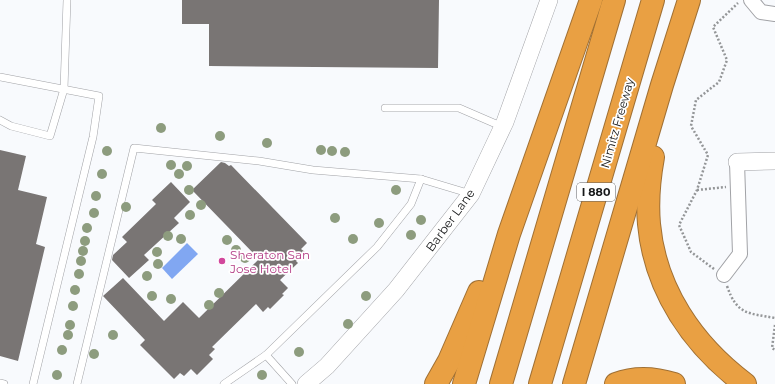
<svg xmlns="http://www.w3.org/2000/svg" width="775" height="384" font-family="Montserrat,sans-serif">
  <rect width="100%" height="100%" fill="#f8fafd"/>
  <polygon fill="#81a7f2" points="187,243 198,254 172,279 162,268"/>
  <g fill="#797574">
    <polygon points="182,0 439,0 438,68 209,66 209,24 182,24"/>
    <polygon points="0,150 26,156 18,190 47,197 36,244 45,247 18,361 0,356"/>
    <polygon points="221,162 225,163 229,166 231,165 307,243 301,249 305,252 296,261 298,263 280,280 288,288 282,294 284,295 270,309 268,307 263,312 256,304 212,347 215,349 209,355 213,359 197,375 191,369 184,376 180,373 174,379 140,345 145,340 103,296 123,278 164,321 183,302 199,318 259,259 192,190"/>
    <polygon points="171,182 190,202 174,218 179,223 144,255 149,260 129,278 112,260 113,255 127,242 122,237 156,204 152,200"/>
  </g>
  <g fill="none" stroke-linecap="round" stroke-linejoin="round">
    <defs>
      <g id="service">
        <polyline points="0,77 99,96 93,137 33,384"/>
        <polyline points="385,108 459,108 503,127"/>
        <polyline points="0,120 11,126 50,136 64,89 67,0"/>
        <polyline points="0,383 4,384"/>
        <polyline points="77,384 134,148 259,161 313,170 421,179"/>
        <polyline points="224,384 266,355"/>
        <polyline points="292,384 266,355 377,247 411,204 421,179 471,194"/>
      </g>
      <g id="minor">
        <polyline points="751,0 761,12 775,14"/>
        <polyline points="724,275 740,254 737,162"/>
      </g>
      <g id="tertiary">
        <polyline points="737,162 775,161"/>
        <polyline points="306,384 327,366 396,290 471,194 505,122 549,0"/>
      </g>
      <g id="motorway">
        <path d="M653,157C649,179 647,201 649,224C655,290 693,345 745,384"/>
        <polyline points="436,384 449,361 479,292"/>
        <polyline points="464,384 509,234 591,0"/>
        <polyline points="501,384 614,0"/>
        <polyline points="540,384 653,0"/>
        <polyline points="574,384 662,85 689,0"/>
        <path d="M616,384C634,377 655,378 674,384"/>
      </g>
    </defs>
    <use href="#service" stroke="#a1a2a6" stroke-width="8"/>
    <use href="#minor" stroke="#a1a2a6" stroke-width="16"/>
    <use href="#tertiary" stroke="#a1a2a6" stroke-width="18"/>
    <use href="#motorway" stroke="#a07034" stroke-width="24"/>
    <g stroke="#949698" stroke-width="2.5" stroke-dasharray="2 2" stroke-linecap="butt">
      <polyline points="697,190 726,187"/>
      <polyline points="714,269 691,252 679,225 697,190 708,155 691,126 696,100 719,82 727,60 713,27 738,3"/>
      <path d="M727,286C737,315 748,313 775,318"/>
      <polyline points="775,325 772,348 775,350"/>
    </g>
    <use href="#service" stroke="#fff" stroke-width="7"/>
    <use href="#minor" stroke="#fff" stroke-width="14"/>
    <use href="#tertiary" stroke="#fff" stroke-width="17"/>
    <use href="#motorway" stroke="#e9a043" stroke-width="22"/>
  </g>
  <g fill="#8d9c7e">
    <circle cx="161" cy="128" r="5"/>
    <circle cx="220" cy="136" r="5"/>
    <circle cx="267" cy="143" r="5"/>
    <circle cx="321" cy="150" r="5"/>
    <circle cx="107" cy="151" r="5"/>
    <circle cx="332" cy="151" r="5"/>
    <circle cx="345" cy="152" r="5"/>
    <circle cx="171" cy="165" r="5"/>
    <circle cx="187" cy="166" r="5"/>
    <circle cx="102" cy="174" r="5"/>
    <circle cx="179" cy="174" r="5"/>
    <circle cx="189" cy="190" r="5"/>
    <circle cx="396" cy="190" r="5"/>
    <circle cx="96" cy="196" r="5"/>
    <circle cx="201" cy="205" r="5"/>
    <circle cx="126" cy="207" r="5"/>
    <circle cx="94" cy="213" r="5"/>
    <circle cx="190" cy="215" r="5"/>
    <circle cx="335" cy="218" r="5"/>
    <circle cx="421" cy="220" r="5"/>
    <circle cx="379" cy="223" r="5"/>
    <circle cx="87" cy="228" r="5"/>
    <circle cx="411" cy="235" r="5"/>
    <circle cx="168" cy="236" r="5"/>
    <circle cx="181" cy="239" r="5"/>
    <circle cx="353" cy="239" r="5"/>
    <circle cx="227" cy="240" r="5"/>
    <circle cx="85" cy="241" r="5"/>
    <circle cx="236" cy="250" r="5"/>
    <circle cx="83" cy="251" r="5"/>
    <circle cx="157" cy="252" r="5"/>
    <circle cx="245" cy="258" r="5"/>
    <circle cx="81" cy="261" r="5"/>
    <circle cx="158" cy="264" r="5"/>
    <circle cx="79" cy="274" r="5"/>
    <circle cx="147" cy="276" r="5"/>
    <circle cx="75" cy="290" r="5"/>
    <circle cx="219" cy="293" r="5"/>
    <circle cx="152" cy="296" r="5"/>
    <circle cx="366" cy="296" r="5"/>
    <circle cx="171" cy="299" r="5"/>
    <circle cx="209" cy="305" r="5"/>
    <circle cx="73" cy="306" r="5"/>
    <circle cx="348" cy="324" r="5"/>
    <circle cx="70" cy="325" r="5"/>
    <circle cx="68" cy="335" r="5"/>
    <circle cx="113" cy="335" r="5"/>
    <circle cx="62" cy="350" r="5"/>
    <circle cx="299" cy="352" r="5"/>
    <circle cx="94" cy="354" r="5"/>
    <circle cx="57" cy="375" r="5"/>
    <circle cx="262" cy="375" r="5"/>
  </g>
  <circle fill="#d1479c" stroke="#fff" stroke-width="1.5" cx="222" cy="261" r="4"/>
  <g text-anchor="middle" dominant-baseline="central" stroke-width="3.5" stroke-linejoin="round" paint-order="stroke">
    <rect fill="#fff" stroke="#5d5d5e" stroke-width="1" x="577" y="183" width="38" height="18" rx="3"/>
    <g font-size="11" font-weight="bold" fill="#171819">
      <text x="596" y="192">I 880</text>
    </g>
    <g font-size="12" fill="#171819" stroke="#fff">
      <text transform="translate(617 123) rotate(-74)">Nimitz Freeway</text>
      <text transform="translate(450 220) rotate(-54)">Barber Lane</text>
    </g>
    <g font-size="12" fill="#b23c85" stroke="#fff" text-anchor="start">
      <text x="230" y="254">Sheraton San<tspan x="230" dy="14">Jose Hotel</tspan></text>
    </g>
  </g>
</svg>
